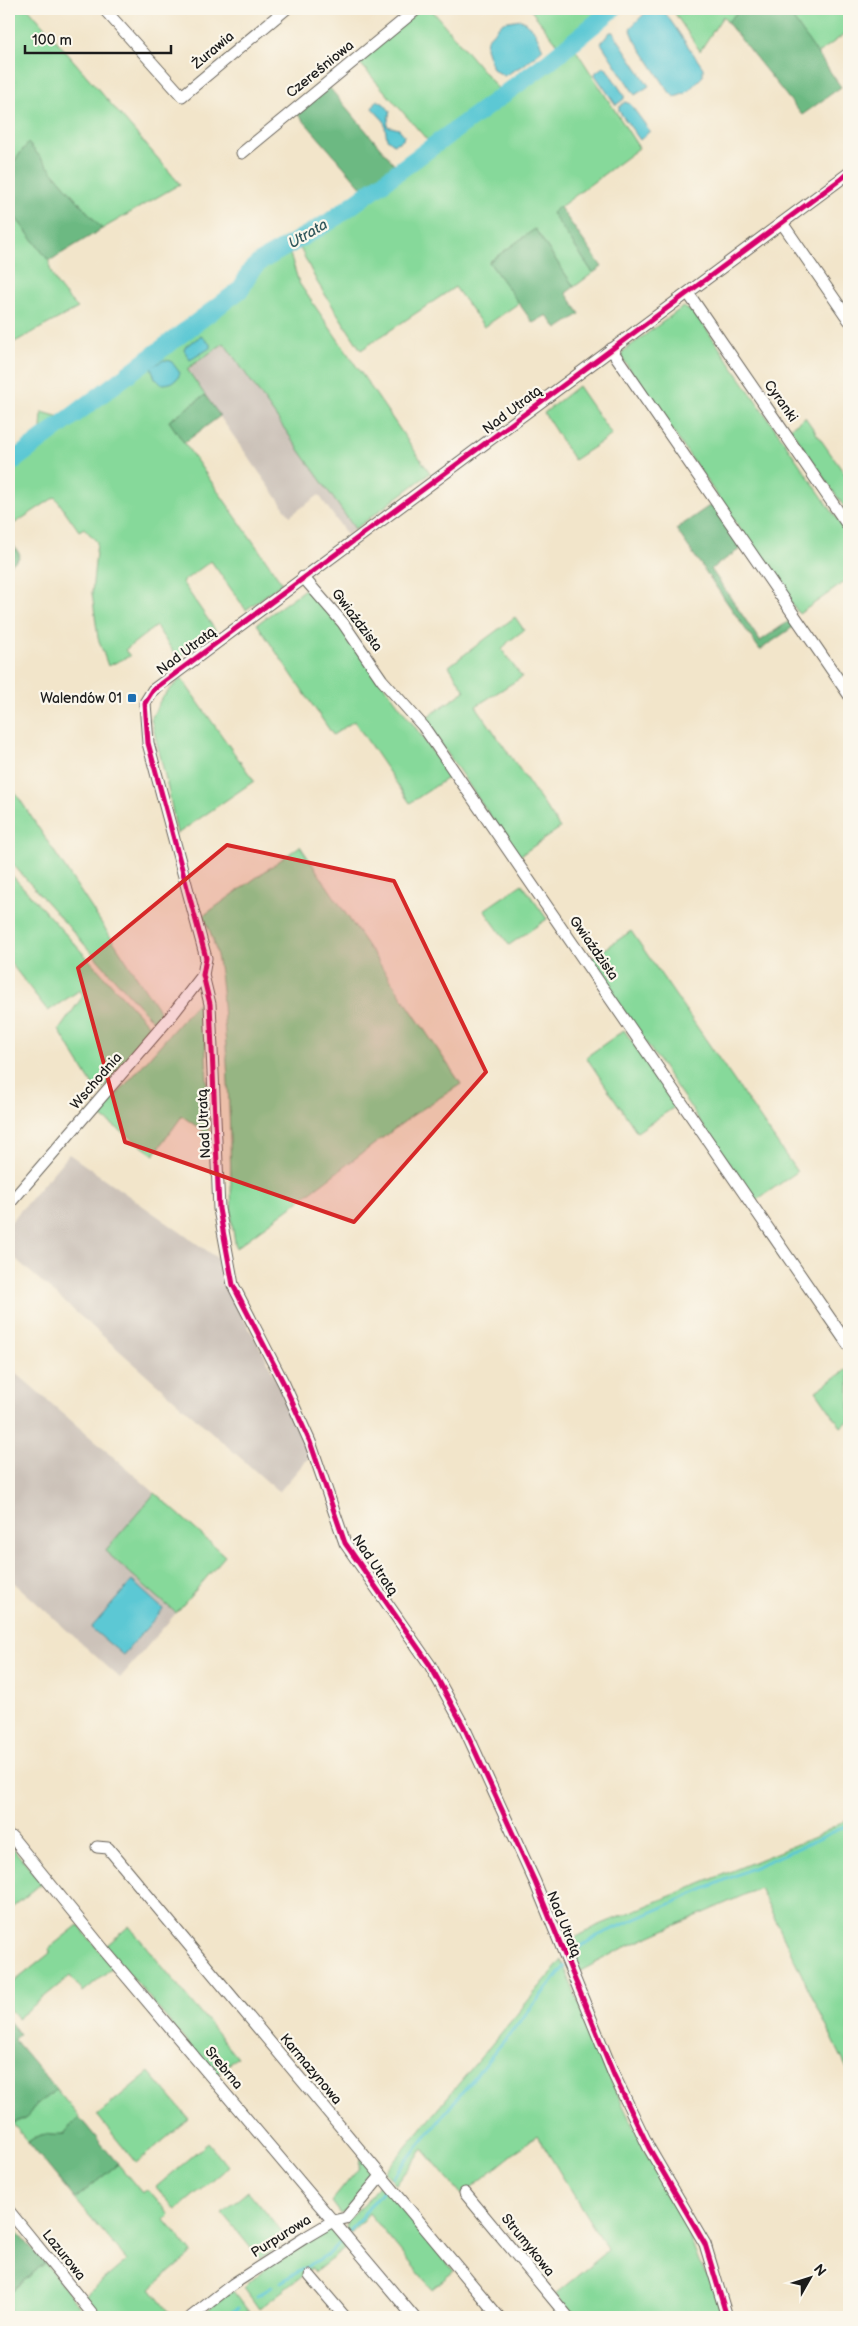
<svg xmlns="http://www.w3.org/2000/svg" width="858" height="2326" font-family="'Balsamiq Sans',sans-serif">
  <rect width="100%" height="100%" fill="#fbf7ec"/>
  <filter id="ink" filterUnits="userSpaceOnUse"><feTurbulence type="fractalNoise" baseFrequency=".02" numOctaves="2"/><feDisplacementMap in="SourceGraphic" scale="10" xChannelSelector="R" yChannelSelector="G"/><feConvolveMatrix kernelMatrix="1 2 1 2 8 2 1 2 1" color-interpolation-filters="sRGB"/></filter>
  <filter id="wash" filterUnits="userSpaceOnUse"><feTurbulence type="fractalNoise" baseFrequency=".0096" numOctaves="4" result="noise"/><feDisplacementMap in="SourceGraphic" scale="20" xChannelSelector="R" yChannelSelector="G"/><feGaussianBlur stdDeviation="1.12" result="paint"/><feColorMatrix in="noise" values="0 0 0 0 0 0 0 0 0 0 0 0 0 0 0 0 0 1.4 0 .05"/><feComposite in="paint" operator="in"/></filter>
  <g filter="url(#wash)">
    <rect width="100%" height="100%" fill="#f2e5ca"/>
    <g fill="#ccc2b9">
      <polygon points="224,342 355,529 347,535 319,495 290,516 187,370"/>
      <polygon points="69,1154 223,1262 225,1286 266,1358 310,1456 279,1492 9,1253 9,1224"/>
      <polygon points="9,1367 155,1493 106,1551 176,1613 120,1678 9,1578"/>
    </g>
    <g fill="#86d99a" stroke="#517a5b">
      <polygon points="9,9 29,9 180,184 102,229 28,143 13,163 9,172"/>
      <polygon points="421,9 431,9 499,90 559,46 530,9 624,9 574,47 639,148 552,213 593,273 574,287 535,229 489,262 519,303 484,327 455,287 361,350 317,282 299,246 289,251 299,283 430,473 355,529 224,343 187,369 205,395 169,421 282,583 246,610 211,561 182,582 216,631 178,659 156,626 125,650 130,656 108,666 98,638 92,593 97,542 84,528 79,531 55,497 9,527 9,456 26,444 41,429 42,412 60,417 231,291 252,261 295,238 332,214 429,142 358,61"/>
      <polygon points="672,9 741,9 727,22 723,16 700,51"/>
      <polygon points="786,9 845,9 849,14 849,31 817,54"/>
      <path d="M9,209L49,261C50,280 65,295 78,308L9,345Z"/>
      <polygon points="683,307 692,312 703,324 849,536 849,579 799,614 622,358 622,352"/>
      <polygon points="578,386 612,435 574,460 544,413"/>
      <polygon points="805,417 849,480 849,514 790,428"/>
      <polygon points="305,589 323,604 424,739 449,777 410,803 354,721 333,735 257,624"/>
      <polygon points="515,617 524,630 508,642 502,650 522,677 476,706 560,828 518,857 424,719 465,691 449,666"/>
      <polygon points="181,678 254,781 177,834 168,788 151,719 161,699"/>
      <polygon points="9,783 164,1018 157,1026 9,860"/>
      <path d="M300,846L461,1084L413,1115L236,1248L232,1224C230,1156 230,1088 224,1021C222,986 220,947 203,916Z"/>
      <polygon points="9,872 153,1030 98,1094 59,1030 83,996 80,990 48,1011 9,961"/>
      <polygon points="522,884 547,919 509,945 484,910"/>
      <polygon points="631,931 797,1172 755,1201 589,960"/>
      <polygon points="197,1003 204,1005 209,1135 182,1116 154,1155 99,1115"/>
      <polygon points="624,1030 676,1106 637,1132 586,1057"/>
      <polygon points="849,1368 849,1421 841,1427 816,1391"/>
      <polygon points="155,1493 225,1556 176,1613 105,1551"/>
      <polygon points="849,1819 849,2073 760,1888 617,1951 579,1972 565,1938 575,1938 597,1926 815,1837"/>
      <polygon points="9,1844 42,1883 13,1907 9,1902"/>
      <polygon points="78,1925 113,1967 83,1992 70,1976 17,2019 9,2009 9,1986 50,1953 48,1949"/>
      <polygon points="129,1926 237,2057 215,2076 106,1946"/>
      <polygon points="562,1960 599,2056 648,2157 686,2227 700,2264 714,2288 723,2317 574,2317 555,2294 608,2251 537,2135 462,2195 423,2149 396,2185 385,2172"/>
      <polygon points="149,2072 189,2119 136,2163 97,2115"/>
      <path d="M56,2089L80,2118L74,2122L63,2135C45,2137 46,2129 28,2142L12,2123C31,2117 26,2116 37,2104C42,2099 51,2095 56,2089Z"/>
      <polygon points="208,2143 228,2167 176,2210 156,2187"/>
      <polygon points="360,2158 372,2171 373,2177 345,2212 340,2214 331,2202 359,2168"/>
      <polygon points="118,2164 142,2193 148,2189 170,2215 165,2220 192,2253 151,2288 173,2317 102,2317 85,2296 127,2260 75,2199"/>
      <polygon points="378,2185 382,2185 454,2271 432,2289 369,2213 351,2234 346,2229 347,2220 365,2204"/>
      <polygon points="248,2191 288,2239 260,2259 222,2213"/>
      <path d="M334,2228L346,2242L347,2247L315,2272L312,2268L259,2309L244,2288C259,2271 313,2232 334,2228Z"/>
      <polygon points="45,2263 88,2317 9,2317 9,2293"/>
      <polygon points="233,2291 249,2312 239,2314 246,2317 198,2317"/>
    </g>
    <g fill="#6cb982" stroke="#446a4f">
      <polygon points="741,9 786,9 841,87 802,115 727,22"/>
      <polygon points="328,86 396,166 364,190 296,112"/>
      <polygon points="28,143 102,229 49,261 9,209 9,172 13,163"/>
      <polygon points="559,206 602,267 593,273 552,213"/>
      <polygon points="535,229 574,287 566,293 580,314 557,329 547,315 533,323 489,262"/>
      <polygon points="205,395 220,416 184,443 169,421"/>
      <polygon points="712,504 743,547 711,569 760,641 792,619 796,625 760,650 676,529"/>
      <polygon points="9,538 20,555 18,559 9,566"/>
      <path d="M9,2021L20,2034L14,2039L56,2089C50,2096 42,2099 37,2104C25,2117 32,2116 12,2123L9,2119Z"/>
      <path d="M80,2118L118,2164L75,2199L28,2142C46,2129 45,2137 63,2135L74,2122Z"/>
      <polygon points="9,2223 45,2263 9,2293"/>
    </g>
    <g fill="#5cc8d4" stroke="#3c7278">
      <polygon points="649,9 664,11 703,68 703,76 686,93 675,97 670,93 635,40 630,28"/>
      <polygon points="521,19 534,30 543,49 525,64 504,76 493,69 486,48 487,39 503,22"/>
      <polygon points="610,32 613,32 649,86 635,95 601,43"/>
      <polygon points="603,67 606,68 624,95 624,99 616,105 595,75 596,72"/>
      <polygon points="377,100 384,104 390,111 387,126 399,129 404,135 403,140 394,144 387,139 384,121 372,108"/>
      <polygon points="625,102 630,104 650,131 640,140 619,111 619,107"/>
      <polygon points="201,336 210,344 210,348 190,360 184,350 186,346"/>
      <path d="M164,360L171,361L180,373C177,382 170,384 161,384L155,378L151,367Z"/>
      <polygon points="132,1581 163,1609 123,1655 91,1628"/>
    </g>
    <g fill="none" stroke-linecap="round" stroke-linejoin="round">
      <g stroke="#5cc8d4" stroke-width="3">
        <polyline points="571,1957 580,1947 597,1936 819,1839 849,1824"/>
        <polyline points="392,2178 565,1966"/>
        <polyline points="350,2231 384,2189"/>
        <polyline points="281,2282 330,2253 343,2240"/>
        <polyline points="257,2296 272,2287"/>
        <polyline points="222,2317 239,2308"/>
      </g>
      <polyline stroke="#5cc8d4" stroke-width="18" points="9,464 241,289 251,270 261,261 329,222 548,62 613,9"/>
    </g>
  </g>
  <g filter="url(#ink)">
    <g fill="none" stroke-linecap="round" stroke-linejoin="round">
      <defs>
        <g id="minor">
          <polyline points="104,9 182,96 286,9"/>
          <polyline points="242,153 417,9"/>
          <polyline points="782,223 849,320"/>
          <polyline points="688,293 849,527"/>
          <polyline points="611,349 849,695"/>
          <polyline points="303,577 343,623 382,680 423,726 849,1346"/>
          <polyline points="9,1204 172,1015 203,975"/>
          <polyline points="12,1837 104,1950 414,2317"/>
          <polyline points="97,1847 108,1848 499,2317"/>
          <polyline points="465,2193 568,2317"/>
          <polyline points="9,2211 95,2317"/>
          <polyline points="310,2276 345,2317"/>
          <polyline points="191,2317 233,2284 306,2237 333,2221 346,2218 381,2176"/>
          <polyline points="727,2317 705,2244 649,2148 614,2075 535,1882 464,1727 430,1665 345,1543 310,1442 284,1384 233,1285 219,1209 210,1004 203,975 206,958 148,743 145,703 153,690 849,173"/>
        </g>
      </defs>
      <use href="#minor" stroke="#676259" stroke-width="13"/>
      <use href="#minor" stroke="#fff" stroke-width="11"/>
      <defs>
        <polyline id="cycleway" points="727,2317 705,2244 649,2148 614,2075 535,1882 464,1727 430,1665 345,1543 310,1442 284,1384 233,1285 219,1209 210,1004 203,975 206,958 148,743 145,703 153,690 849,173"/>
      </defs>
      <use href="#cycleway" stroke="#fbf7ec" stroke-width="8"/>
      <use href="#cycleway" stroke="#d6006c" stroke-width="5"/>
    </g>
  </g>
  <path fill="#d62828" fill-opacity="0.2" stroke="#d62828" stroke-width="4" stroke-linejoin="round" d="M227,845L394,881L486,1072L354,1222L125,1142L78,968Z"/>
  <rect fill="#1f6fb2" stroke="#fbf7ec" stroke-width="2" x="127" y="693" width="10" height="10" rx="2.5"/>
  <g text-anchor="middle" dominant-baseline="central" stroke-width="4.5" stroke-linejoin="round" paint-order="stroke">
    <g font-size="14" fill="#1c1c1c" stroke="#fbf7ec">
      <text transform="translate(213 50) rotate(-40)">Żurawia</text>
      <text transform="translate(320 69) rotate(-39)">Czereśniowa</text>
      <text transform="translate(781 401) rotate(55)">Cyranki</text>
      <text transform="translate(512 410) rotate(-37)">Nad Utratą</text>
      <text transform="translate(357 620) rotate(53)">Gwiaździsta</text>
      <text transform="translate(186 651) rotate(-37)">Nad Utratą</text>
      <text transform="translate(594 948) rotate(55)">Gwiaździsta</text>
      <text transform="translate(96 1081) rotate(-49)">Wschodnia</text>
      <text transform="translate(204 1124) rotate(-93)">Nad Utratą</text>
      <text transform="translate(375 1565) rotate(56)">Nad Utratą</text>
      <text transform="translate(564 1924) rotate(68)">Nad Utratą</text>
      <text transform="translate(224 2068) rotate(50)">Srebrna</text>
      <text transform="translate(311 2069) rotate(50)">Karmazynowa</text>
      <text transform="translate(281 2236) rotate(-32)">Purpurowa</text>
      <text transform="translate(528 2245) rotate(51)">Strumykowa</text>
      <text transform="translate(64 2255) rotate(51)">Lazurowa</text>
    </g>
    <g font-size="14" fill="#1c1c1c" stroke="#fbf7ec" text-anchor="end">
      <text x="122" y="698">Walendów 01</text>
    </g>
    <g font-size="15" font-style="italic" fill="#32585c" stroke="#fbf7ec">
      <text transform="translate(308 234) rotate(-30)">Utrata</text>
    </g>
  </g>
  <rect width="858" height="2326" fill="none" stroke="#fbf7ec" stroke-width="30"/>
  <g transform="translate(810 2278) rotate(51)" stroke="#fbf7ec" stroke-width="4" paint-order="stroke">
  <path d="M0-4L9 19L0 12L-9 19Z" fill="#1c1c1c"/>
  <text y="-8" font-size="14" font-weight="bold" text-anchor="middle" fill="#1c1c1c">N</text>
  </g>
  <path d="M25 45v8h146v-8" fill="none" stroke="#1c1c1c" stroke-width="2.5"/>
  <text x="32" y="45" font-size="15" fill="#1c1c1c" stroke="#fbf7ec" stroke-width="4" paint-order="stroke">100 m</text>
</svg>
